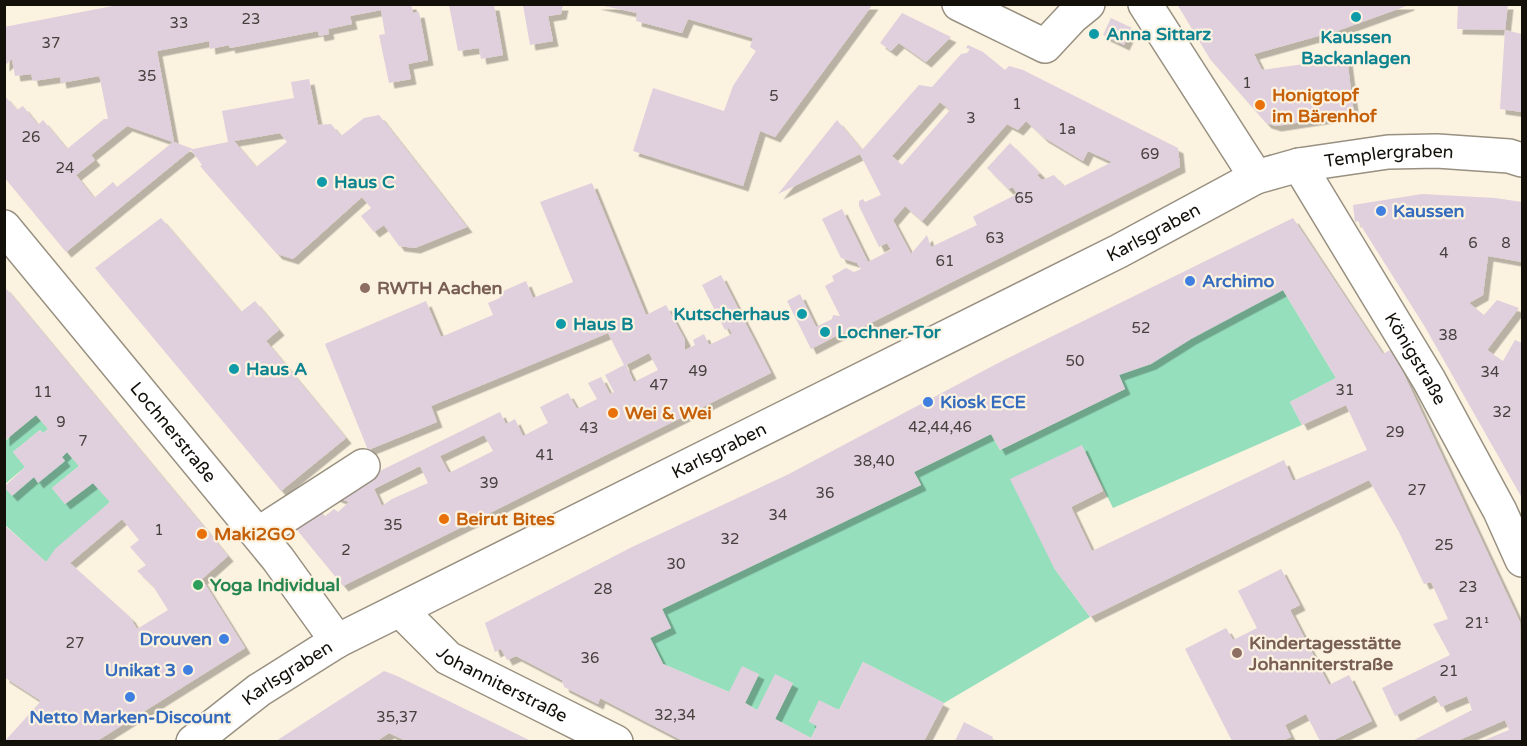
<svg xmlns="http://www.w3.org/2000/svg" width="1527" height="746" font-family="'Varela Round',sans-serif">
  <defs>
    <filter id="shadow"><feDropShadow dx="5.5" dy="5.5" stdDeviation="0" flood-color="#0004"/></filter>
  </defs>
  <rect width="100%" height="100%" fill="#fbf2e0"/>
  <g fill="#95dfbc">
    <polygon points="1283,290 1336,378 1290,402 1302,425 1113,508 1082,446 1054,568 1090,617 944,703 863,662 839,710 819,701 809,721 817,726 811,738 775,719 793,683 757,710 745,703 759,674 729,692 663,664 650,638 671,628 662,609 921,485 914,472 991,434 1000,450 1125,389 1119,375"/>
    <polygon points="36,415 48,429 43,433 40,430 13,452 25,467 5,484 5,441"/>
    <polygon points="67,452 79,466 52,488 65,504 93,483 110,502 46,562 5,525 4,487 12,495 34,477 38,482"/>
  </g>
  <g fill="#e0cfdc" fill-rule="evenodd" filter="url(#shadow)">
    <path d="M123,4H411L413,13L419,12L428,60L408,64L411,79L389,83L379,35L385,34L381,10L350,16L352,24L328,29L329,34L319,36L318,31L230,48L229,45L210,49L209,41L157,51L174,142L193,149L228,142L222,111L294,98L291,82L309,79L318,125L331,124L341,136L364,118L379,115L467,227L415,248L399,246L384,225L374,232L361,216L371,208L362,197L293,259L277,254L200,166L202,165L191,150L66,252L4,177V95L17,110L23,106L38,125L43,120L67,149L104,119H108L100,79L99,76L61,83L60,77L33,81L31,74L15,76L12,59L4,66V27ZM127,126L173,142L117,187L113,182L94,198L76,175L95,160L91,155ZM280,133L287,142L256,167L234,141Z"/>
    <polygon points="595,4 873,4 775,137 760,131 743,186 633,151 653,88 724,111 733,86 756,51 750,47 753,38 688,19 682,33 636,21 637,13"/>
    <polygon points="1177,4 1409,4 1409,5 1340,30 1254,54 1262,70 1347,58 1354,114 1276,126 1266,123 1210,59"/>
    <polygon points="1458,4 1508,4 1505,30 1522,34 1522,112 1500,109 1505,30 1457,29"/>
    <polygon points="449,5 494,5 503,55 481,59 479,48 458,51"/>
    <polygon points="523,5 563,5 561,14 548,16 553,41 530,45"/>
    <polygon points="902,13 951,37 926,62 899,43 891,51 880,43"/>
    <polygon points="1111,18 1132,28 1124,45 1103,35"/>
    <path d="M968,45L983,52L1005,70L1009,66L1023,70L1178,148L1180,167L849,334L848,331L838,335L811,349L787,301L800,294L816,327L832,319L833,315L840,316L825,286L834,281L832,276L846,268L854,272L861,269L857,263L841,258L822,219L842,209L868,262L891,250L887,243L879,247L859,206V201L863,199L865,202L881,195L860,154L778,194L837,120L862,150L919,85L932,87L961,54L967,53L970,49L966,48ZM940,102L950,110L902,165L892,156ZM1026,121L1043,137L1083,161L1088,151L1112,162L1064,186L1054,175L1042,180L1037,175L1040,173L1010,143L987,168L1008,189L1013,187L1017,194L976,215L973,217L977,225L931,247L927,235L911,254L893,220L905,206L922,221L1007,124L1018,130Z"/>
    <path d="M592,183L646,315L666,305L685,340V350L695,345L693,340L704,334L709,345L732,334L729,328L725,330L702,285L721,275L771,373L343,586L293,525L316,507L324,517L334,509L338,512L349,502L331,495L500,412L506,424L515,419L523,436L548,423L540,407L568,393L577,409L597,399L588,383L601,377L610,394L614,392L605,375L624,365L608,333L431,406L437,422L368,450L325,344L426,301L441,337L493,315L488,303L500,298L499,293L526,281L533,298L573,282L540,202ZM649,353L658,370L634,382L626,365ZM484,435L493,451L449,473L440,456ZM420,466L428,483L392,499L382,506L374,489Z"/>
    <polygon points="1422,194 1495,198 1522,202 1522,262 1488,256 1483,295 1469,303 1484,315 1497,300 1519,308 1487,350 1503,361 1515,340 1522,343 1522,498 1425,327 1358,221 1355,222 1353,205"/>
    <polygon points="161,218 241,312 255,301 279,330 266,341 346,438 281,491 95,268"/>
    <polygon points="1293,218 1383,354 1392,349 1520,622 1522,741 1482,741 1509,730 1505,720 1457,741 1412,741 1472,710 1467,696 1441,707 1435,695 1395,716 1382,688 1450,655 1433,624 1448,619 1431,582 1424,584 1399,532 1369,480 1090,617 1054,568 1010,479 1082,445 1103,491 1071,507 1092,551 1284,460 1293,481 1367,450 1346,405 1302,425 1290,402 1336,378 1283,290 1191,339 1151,364 1119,375 1125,389 1000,450 991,434 914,472 921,485 662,609 671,628 650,638 663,664 729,692 742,666 759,674 745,703 757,710 775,674 793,683 775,719 811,738 817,726 809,722 819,700 839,710 863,662 944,703 924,741 683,741 600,698 598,704 564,687 562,680 516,656 507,660 501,649 495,652 485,623 632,547 787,475 1002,361"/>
    <path d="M4,286L228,556L202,579L245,648L97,741H5L41,701L4,677V525L46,562L55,549L110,502L93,483L65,504L52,488L79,466L67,452L62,457L65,461L38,483L34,477L12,496L4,487L25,467L13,452L40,430L43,433L48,429L36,415L4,441ZM122,519L139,540L130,547L146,565L137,571L153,586L168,610L137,629L130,617L70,563Z"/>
    <polygon points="1281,569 1300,605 1290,610 1329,685 1349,675 1372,721 1332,741 1320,741 1306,714 1285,725 1291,737 1282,741 1232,741 1185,649 1226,628 1233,640 1257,628 1238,591"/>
    <polygon points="384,671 397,676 531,741 406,741 389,733 377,741 276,741"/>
    <polygon points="964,722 993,737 991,741 955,741"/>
  </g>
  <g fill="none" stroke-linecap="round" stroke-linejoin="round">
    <defs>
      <g id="minor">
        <polyline points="959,4 1045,46 1072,17 1088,4"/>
        <polyline points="1145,4 1256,177"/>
        <path id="s1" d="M1299,165L1429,380L1500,511L1522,560"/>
        <path id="s2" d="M4,227L278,559L337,641"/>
        <polyline points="258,534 363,466"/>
        <path id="s3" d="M400,610L448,658L616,742"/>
        <path id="s4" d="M193,742L259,690L337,641L1119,251L1256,177L1299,165L1388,152L1437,151L1509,156L1522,160"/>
      </g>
    </defs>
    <use href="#minor" stroke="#989080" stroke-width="36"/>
    <use href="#minor" stroke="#fff" stroke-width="33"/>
  </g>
  <g fill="#0f9aa8" stroke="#fbf2e0" stroke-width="2">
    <circle cx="1356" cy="17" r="6"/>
    <circle cx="1094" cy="34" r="6"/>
    <circle cx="322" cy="182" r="6"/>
    <circle cx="802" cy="314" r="6"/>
    <circle cx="561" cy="324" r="6"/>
    <circle cx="825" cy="332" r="6"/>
    <circle cx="234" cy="369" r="6"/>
  </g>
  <g fill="#e8710a" stroke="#fbf2e0" stroke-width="2">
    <circle cx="1260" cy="105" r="6"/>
    <circle cx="613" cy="413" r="6"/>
    <circle cx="444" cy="519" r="6"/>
    <circle cx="202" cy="534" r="6"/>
  </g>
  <g fill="#3f7fe0" stroke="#fbf2e0" stroke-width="2">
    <circle cx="1381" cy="211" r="6"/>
    <circle cx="1190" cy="281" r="6"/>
    <circle cx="928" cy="402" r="6"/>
    <circle cx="224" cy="639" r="6"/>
    <circle cx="188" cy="670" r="6"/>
    <circle cx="130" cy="697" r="6"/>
  </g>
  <g fill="#8d6e63" stroke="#fbf2e0" stroke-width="2">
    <circle cx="365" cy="288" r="6"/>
    <circle cx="1237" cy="653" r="6"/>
  </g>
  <circle fill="#2e9e5b" stroke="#fbf2e0" stroke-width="2" cx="198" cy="585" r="6"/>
  <g text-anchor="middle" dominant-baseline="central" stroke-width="4.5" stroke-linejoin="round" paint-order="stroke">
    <g font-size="15" fill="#46403e">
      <text x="251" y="19">23</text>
      <text x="179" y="23">33</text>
      <text x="51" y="43">37</text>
      <text x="147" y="76">35</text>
      <text x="1247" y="83">1</text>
      <text x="774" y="96">5</text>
      <text x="1017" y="104">1</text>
      <text x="971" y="118">3</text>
      <text x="1067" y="129">1a</text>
      <text x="31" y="137">26</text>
      <text x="1150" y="154">69</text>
      <text x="65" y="168">24</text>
      <text x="1024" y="198">65</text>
      <text x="995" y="238">63</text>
      <text x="1473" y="243">6</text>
      <text x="1506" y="243">8</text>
      <text x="1444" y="253">4</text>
      <text x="945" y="261">61</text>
      <text x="1141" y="328">52</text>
      <text x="1448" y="335">38</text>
      <text x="1075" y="361">50</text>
      <text x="698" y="371">49</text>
      <text x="1490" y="372">34</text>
      <text x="659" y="385">47</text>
      <text x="1345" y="390">31</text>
      <text x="43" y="392">11</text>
      <text x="1502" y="412">32</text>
      <text x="61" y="422">9</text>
      <text x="940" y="427">42,44,46</text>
      <text x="589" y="428">43</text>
      <text x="1395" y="432">29</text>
      <text x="83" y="441">7</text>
      <text x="545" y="455">41</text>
      <text x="874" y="461">38,40</text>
      <text x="489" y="483">39</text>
      <text x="1417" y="490">27</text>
      <text x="825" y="493">36</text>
      <text x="778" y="515">34</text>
      <text x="393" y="525">35</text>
      <text x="159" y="530">1</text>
      <text x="730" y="539">32</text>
      <text x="1444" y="545">25</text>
      <text x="346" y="550">2</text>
      <text x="676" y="564">30</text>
      <text x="1468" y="587">23</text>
      <text x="603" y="589">28</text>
      <text x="1477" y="623">21¹</text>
      <text x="75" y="643">27</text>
      <text x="590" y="658">36</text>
      <text x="1449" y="671">21</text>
      <text x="675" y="715">32,34</text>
      <text x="397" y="717">35,37</text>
    </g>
    <g font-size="18" font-weight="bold" fill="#0d838f" stroke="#fbf2e0" text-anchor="start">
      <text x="1106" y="34">Anna Sittarz</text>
      <text x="1356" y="37" text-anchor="middle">Kaussen<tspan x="1356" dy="21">Backanlagen</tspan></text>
      <text x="334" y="182">Haus C</text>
      <text x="790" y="314" text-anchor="end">Kutscherhaus</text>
      <text x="573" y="324">Haus B</text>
      <text x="837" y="332">Lochner-Tor</text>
      <text x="246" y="369">Haus A</text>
    </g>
    <g font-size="18" font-weight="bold" fill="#c56008" stroke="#fbf2e0" text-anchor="start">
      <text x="1272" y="95">Honigtopf<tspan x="1272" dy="21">im Bärenhof</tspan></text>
      <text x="625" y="413">Wei &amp; Wei</text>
      <text x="456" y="519">Beirut Bites</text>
      <text x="214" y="534">Maki2GO</text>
    </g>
    <g font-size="18" fill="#13100a" stroke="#fbf2e0">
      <text stroke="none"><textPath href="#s4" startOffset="1341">Templergraben</textPath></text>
      <text stroke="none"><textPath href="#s4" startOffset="1089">Karlsgraben</textPath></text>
      <text stroke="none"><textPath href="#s1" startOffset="226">Königstraße</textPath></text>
      <text stroke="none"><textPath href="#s2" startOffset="266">Lochnerstraße</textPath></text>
      <text stroke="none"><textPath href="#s4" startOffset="603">Karlsgraben</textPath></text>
      <text stroke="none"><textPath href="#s4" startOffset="117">Karlsgraben</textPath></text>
      <text stroke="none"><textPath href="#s3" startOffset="128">Johanniterstraße</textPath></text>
    </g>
    <g font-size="18" font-weight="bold" fill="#366cbe" stroke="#fbf2e0" text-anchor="start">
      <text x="1393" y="211">Kaussen</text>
      <text x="1202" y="281">Archimo</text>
      <text x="940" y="402">Kiosk ECE</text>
      <text x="212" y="639" text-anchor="end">Drouven</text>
      <text x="176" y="670" text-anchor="end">Unikat 3</text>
      <text x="130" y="717" text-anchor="middle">Netto Marken-Discount</text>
    </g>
    <g font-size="18" font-weight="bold" fill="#785e54" stroke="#fbf2e0" text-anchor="start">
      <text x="377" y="288">RWTH Aachen</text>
      <text x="1249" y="643">Kindertagesstätte<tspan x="1249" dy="21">Johanniterstraße</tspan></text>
    </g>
    <g font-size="18" font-weight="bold" fill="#27864d" stroke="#fbf2e0" text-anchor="start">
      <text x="210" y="585">Yoga Individual</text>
    </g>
  </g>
  <rect width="1527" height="746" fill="none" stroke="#13100a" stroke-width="12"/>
</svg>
